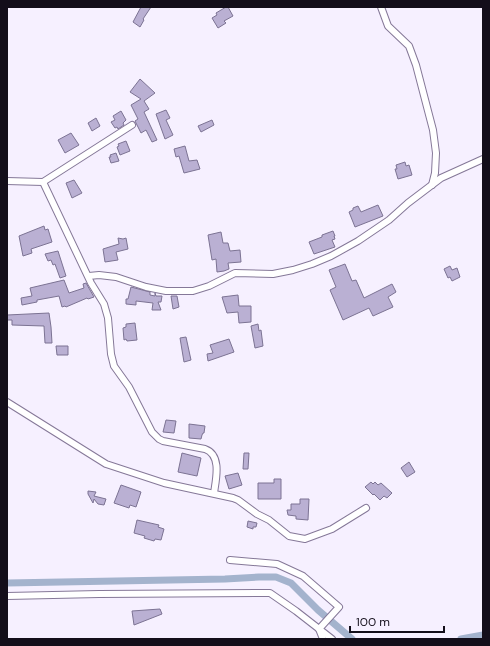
<svg xmlns="http://www.w3.org/2000/svg" width="490" height="646" font-family="'DM Sans',sans-serif">
  <rect width="100%" height="100%" fill="#f6f0ff"/>
  <g fill="none" stroke-linecap="round" stroke-linejoin="round">
    <g stroke="#a4b3cd" stroke-width="7">
      <polyline points="7,583 225,579 259,577 276,577 291,583 318,610 352,639"/>
      <polyline points="461,639 483,635"/>
    </g>
  </g>
  <g fill="#bab0d3" stroke="#7c7393">
    <polygon points="141,7 151,7 143,19 144,20 140,27 133,22"/>
    <polygon points="226,7 228,7 233,16 224,21 226,23 218,28 212,18 217,15 216,13"/>
    <polygon points="140,79 155,93 144,101 149,109 144,112 157,140 152,142 146,130 141,133 135,121 138,119 131,105 141,99 130,92"/>
    <polygon points="166,110 170,118 166,120 173,135 165,139 156,114"/>
    <polygon points="121,111 126,120 123,123 124,125 118,129 117,127 115,128 111,122 115,120 113,116"/>
    <polygon points="96,118 100,126 92,131 88,123"/>
    <polygon points="212,120 214,125 201,132 198,126"/>
    <polygon points="71,133 79,145 65,153 58,140"/>
    <polygon points="126,141 130,151 120,155 117,147 119,146 118,144"/>
    <polygon points="185,146 189,161 197,160 200,169 184,173 179,156 176,157 174,149"/>
    <polygon points="116,153 119,161 111,163 109,157 111,157 110,155"/>
    <polygon points="405,162 406,166 409,165 412,175 398,179 395,169 397,169 396,165"/>
    <polygon points="74,180 82,193 72,198 66,183"/>
    <polygon points="378,205 383,216 355,227 349,212 353,210 353,208 358,206 361,212"/>
    <polygon points="44,226 45,230 48,229 52,242 31,249 32,253 23,256 19,236"/>
    <polygon points="333,231 335,236 334,236 335,239 332,240 335,247 314,254 309,242 322,237 322,235"/>
    <polygon points="221,232 223,243 228,243 230,251 240,250 241,262 228,263 229,269 224,271 217,272 216,259 212,260 208,235"/>
    <polygon points="118,238 123,239 126,238 128,249 116,252 118,260 105,262 103,249 119,244"/>
    <polygon points="58,251 66,276 60,278 55,264 53,265 51,260 48,261 45,254"/>
    <polygon points="345,264 352,281 356,280 364,298 392,284 396,292 388,297 393,307 373,316 369,308 343,320 330,290 336,287 329,270"/>
    <polygon points="450,266 452,270 457,268 460,277 452,281 450,277 448,278 444,269"/>
    <polygon points="64,280 69,293 84,288 83,284 86,283 94,297 88,299 87,298 66,307 65,306 62,307 59,296 37,300 37,302 22,305 21,298 32,296 30,288"/>
    <polygon points="131,287 150,292 150,295 155,296 155,293 156,296 162,296 161,302 158,302 161,310 152,310 153,303 136,301 136,305 126,304 126,299 128,299"/>
    <polygon points="238,295 239,306 251,306 251,322 239,323 238,312 227,313 222,297"/>
    <polygon points="171,296 177,296 179,307 173,309"/>
    <polygon points="49,313 51,327 52,343 45,343 44,326 12,325 12,320 7,320 7,315"/>
    <polygon points="135,323 137,340 127,341 126,339 124,340 123,328 126,327 126,324"/>
    <polygon points="258,324 259,331 261,330 263,346 255,348 251,326"/>
    <polygon points="186,337 191,360 184,362 180,338"/>
    <polygon points="229,339 234,352 208,361 207,354 213,353 210,345"/>
    <polygon points="56,346 68,346 68,355 57,355"/>
    <polygon points="166,420 176,421 174,433 163,432"/>
    <polygon points="189,424 205,426 204,433 203,433 202,435 201,439 189,438"/>
    <polygon points="182,453 201,458 197,476 178,472"/>
    <polygon points="244,453 249,453 248,469 243,469"/>
    <polygon points="409,462 415,472 407,477 401,468"/>
    <polygon points="238,473 242,485 229,489 225,476"/>
    <polygon points="274,479 281,479 281,499 258,499 258,483 274,483"/>
    <polygon points="371,482 373,484 375,482 378,485 381,483 392,493 387,498 384,496 380,500 374,494 373,495 365,487"/>
    <polygon points="121,485 141,492 136,507 130,505 129,508 114,503"/>
    <polygon points="88,491 96,492 94,496 106,499 104,505 98,504 94,499 93,503 88,494"/>
    <polygon points="300,499 309,499 308,520 296,519 296,516 288,515 287,510 291,510 291,504 300,504"/>
    <polygon points="137,520 159,525 158,527 164,529 161,540 155,539 154,541 144,538 145,536 134,533"/>
    <polygon points="248,521 257,523 256,527 253,527 253,529 247,527"/>
    <polygon points="160,609 162,614 134,625 132,611"/>
  </g>
  <g fill="none" stroke-linecap="round" stroke-linejoin="round">
    <defs>
      <g id="minor">
        <polyline points="381,7 388,26 409,46 416,65 433,130 436,153 435,173 432,185"/>
        <polyline points="7,181 43,182 132,125"/>
        <path d="M43,182L91,283L104,304L108,318L111,354L114,366L129,387L152,432L159,439L163,441L205,449C222,455 216,479 214,493"/>
        <polyline points="89,276 99,275 116,277 146,287 166,291 193,291 209,286 235,273 273,274 293,270 312,264 331,256 358,241 389,220 408,203 441,178 483,159"/>
        <polyline points="7,402 106,464 164,483 233,498 238,500 257,514 269,520 289,536 305,539 332,529 366,508"/>
        <polyline points="230,560 277,564 303,576 339,607 319,629 323,639"/>
        <polyline points="7,596 99,594 270,593 296,611 332,639"/>
      </g>
    </defs>
    <use href="#minor" stroke="#857898" stroke-width="8"/>
    <use href="#minor" stroke="#fff" stroke-width="6"/>
  </g>
  <rect width="490" height="646" fill="none" stroke="#130e1a" stroke-width="16"/>
  <path d="M350 626v6h94v-6" fill="none" stroke="#130e1a" stroke-width="2"/>
  <text x="356" y="626" font-size="12" fill="#130e1a" stroke="#f6f0ff" stroke-width="3" paint-order="stroke">100 m</text>
</svg>
